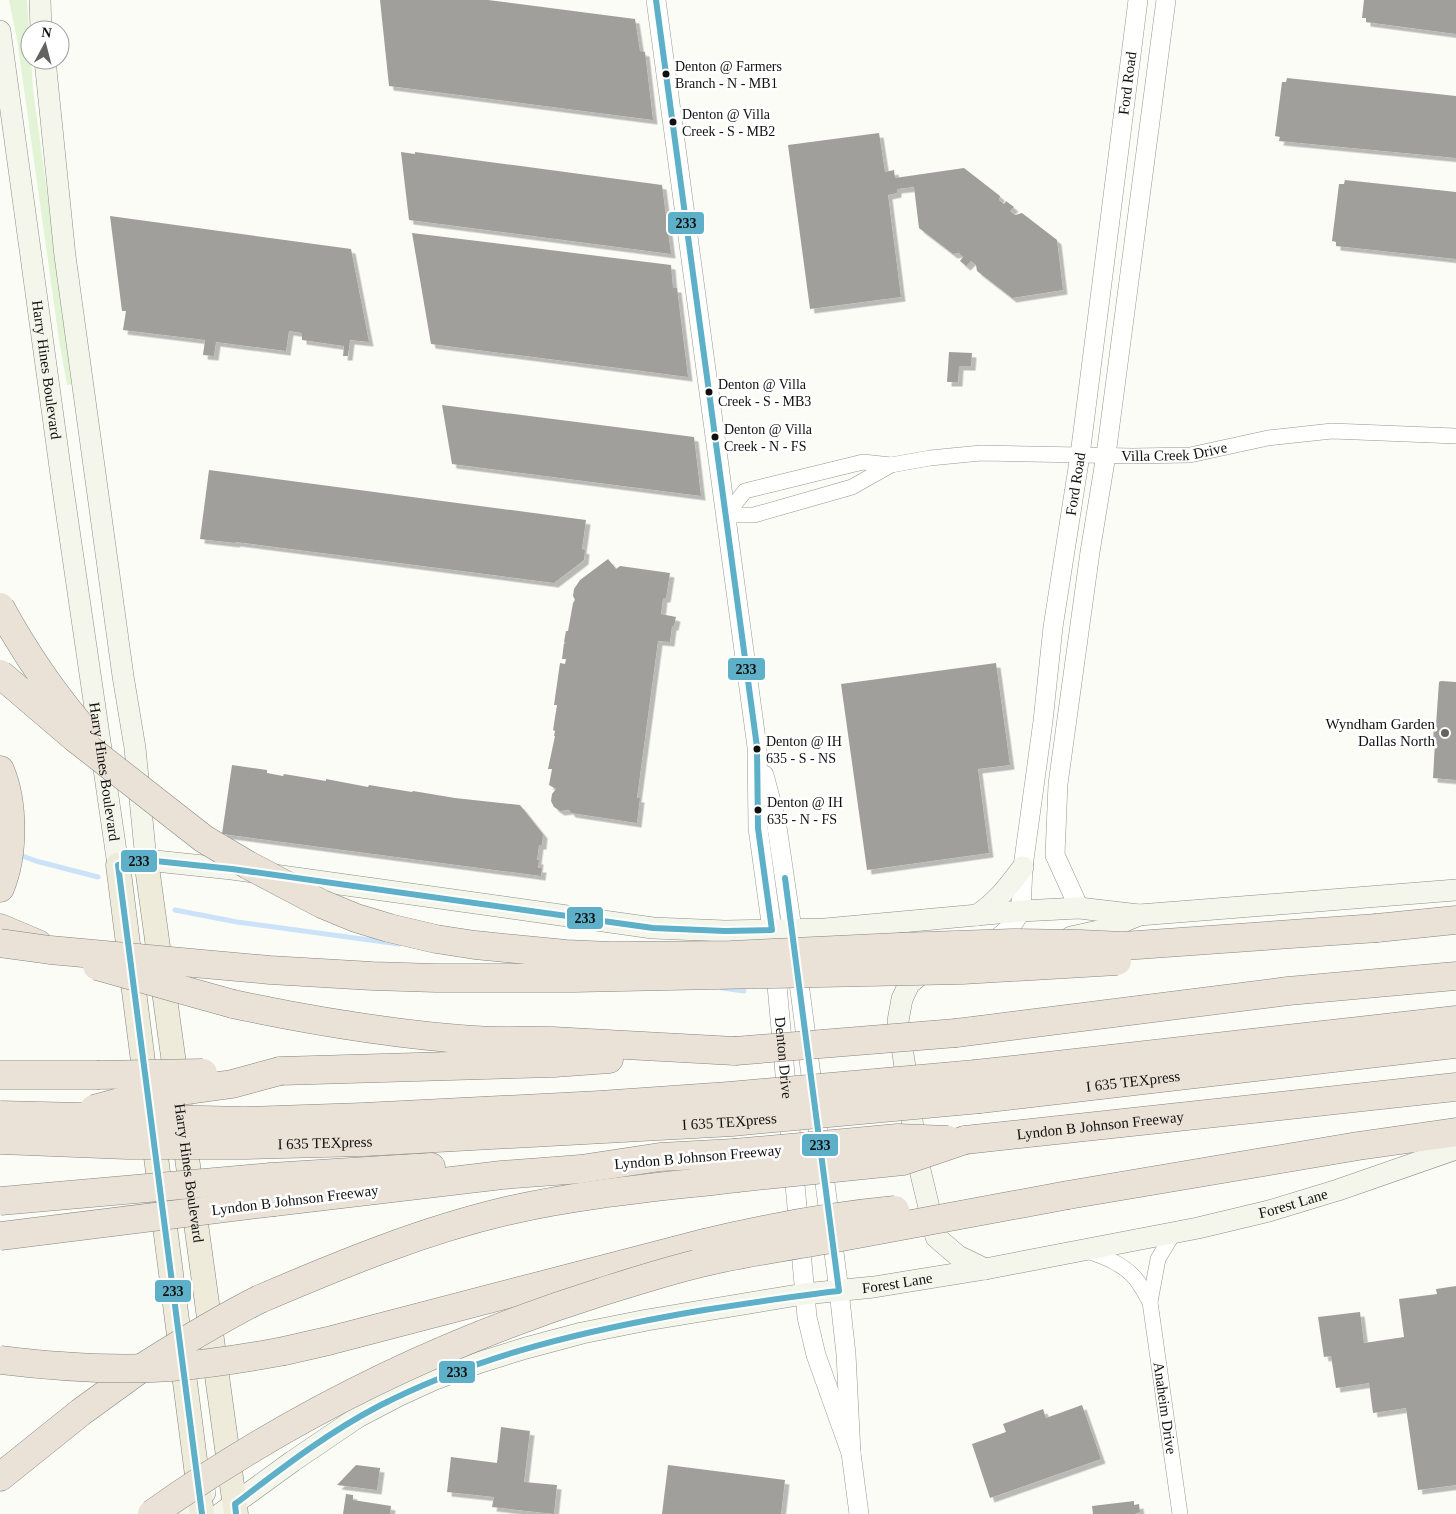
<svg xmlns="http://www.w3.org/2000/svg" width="1456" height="1514" font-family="Georgia,serif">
  <defs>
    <filter id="shadow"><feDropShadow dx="4.5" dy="4.5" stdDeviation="0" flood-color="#0004"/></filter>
  </defs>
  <rect width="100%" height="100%" fill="#fcfcf7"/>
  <polygon fill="#e3f3d6" points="9,0 27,0 33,89 73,384 67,385 59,340 17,39"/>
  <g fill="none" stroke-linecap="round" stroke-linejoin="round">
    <g stroke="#cbe2f8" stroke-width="5">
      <polyline points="17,854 36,861 98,877"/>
      <polyline points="175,910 237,922 399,944"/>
      <polyline points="722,988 744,991"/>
    </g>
  </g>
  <g fill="#a09f9b" filter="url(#shadow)">
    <polygon points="380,0 488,0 635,19 640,51 645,52 653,120 389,86"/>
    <polygon points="1364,0 1456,0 1456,34 1366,22 1366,18 1362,18"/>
    <polygon points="1287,78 1456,96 1456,158 1279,141 1280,137 1275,136 1282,82 1286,82"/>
    <polygon points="879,133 885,172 894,170 895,178 964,168 1000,196 999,200 1004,204 1006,201 1014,207 1010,211 1015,215 1022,213 1057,240 1063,290 1012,298 977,271 976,265 971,261 966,266 960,261 963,257 959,253 953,254 919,228 914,187 897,189 897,193 888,195 901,297 810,309 788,145"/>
    <polygon points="401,152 415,154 415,152 662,185 671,254 409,220"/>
    <polygon points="1345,180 1456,192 1456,259 1336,246 1336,242 1332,241 1339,184 1344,184"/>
    <polygon points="110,216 351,249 369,342 350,340 348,356 343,356 344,346 302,340 302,333 289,331 286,351 216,342 214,356 203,355 205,340 123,330 126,311 122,311"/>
    <polygon points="412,233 671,265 673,288 677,288 688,377 431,344"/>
    <polygon points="949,352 972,353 971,366 959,366 958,382 947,382"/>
    <polygon points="442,405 694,437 701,496 452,464"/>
    <polygon points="209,470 586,520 582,549 585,550 584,560 554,583 236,542 235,543 200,539"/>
    <polygon points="608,559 616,569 620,566 670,573 666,598 663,598 661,614 676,617 674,626 672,626 670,642 658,641 637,798 640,798 637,823 571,813 569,810 560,811 554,807 551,801 552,794 556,789 549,785 552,769 548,769 555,736 554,736 555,731 553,730 557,705 554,705 560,663 565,664 566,659 562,659 564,643 566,644 564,642 566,631 568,631 573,603 575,600 573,596 574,589 580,580"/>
    <polygon points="996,663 1010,765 978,769 989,853 867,870 841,684"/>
    <polygon points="1441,681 1456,682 1456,780 1433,778 1435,742 1433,741 1434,725 1436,725 1439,682"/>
    <polygon points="232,765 267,770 267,773 283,776 284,774 326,781 326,779 368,787 369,785 412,792 413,791 455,798 520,805 543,834 542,845 539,845 537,860 539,860 538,868 542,868 541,876 222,834"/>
    <polygon points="1456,1286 1456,1485 1418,1490 1406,1408 1373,1413 1369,1383 1336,1388 1331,1356 1324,1357 1318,1317 1360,1312 1364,1343 1404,1337 1399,1299 1437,1294 1436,1289"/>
    <polygon points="1082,1405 1101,1459 990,1498 972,1444 1006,1432 1003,1424 1043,1409 1046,1418"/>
    <polygon points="501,1427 530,1431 524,1482 557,1485 554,1514 492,1507 494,1497 447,1492 451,1457 497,1463"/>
    <polygon points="356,1465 380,1468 377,1490 337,1485"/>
    <polygon points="668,1465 785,1480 781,1514 662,1514"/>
    <polygon points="346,1494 353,1495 353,1500 391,1506 390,1514 343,1514"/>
    <polygon points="1134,1501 1134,1505 1139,1504 1140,1512 1135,1514 1093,1514 1092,1506"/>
  </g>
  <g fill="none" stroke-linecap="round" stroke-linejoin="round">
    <defs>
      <g id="minor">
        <path id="s1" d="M726,515H754L852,487L891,465L930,458L981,453L1133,456L1190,455L1268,438L1332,431L1456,436"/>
        <polyline points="726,515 745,491 863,462 891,465"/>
        <path id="s2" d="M1173,1234L1158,1259L1150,1302L1180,1514"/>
        <path d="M1087,1251C1105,1257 1123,1264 1135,1278C1141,1285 1146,1295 1150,1302"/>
      </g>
      <g id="tertiary">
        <path id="s3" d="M656,0L757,747L758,828L772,930L807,1317L816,1355L851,1453"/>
        <polyline points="764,775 776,820 792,929 839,1291 846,1354 851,1453 859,1514"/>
        <polyline points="1079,908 1055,855 1058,784 1090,552 1106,455 1166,0"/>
        <path id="s4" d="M989,945L1010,928L1021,911L1023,867L1043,721L1053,627L1080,455L1138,0"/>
      </g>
      <g id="secondary">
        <polyline points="40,0 41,30"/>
        <path id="s5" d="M0,31L63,489L118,865L146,860L232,869L653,928L725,931L825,929L1021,911L1079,908L1139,915L1456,890"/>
        <polyline points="45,60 65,256 123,676 135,748 146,860"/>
        <path d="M977,915C996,903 1009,886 1023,867"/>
        <polyline points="1071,937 1103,930 1139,915"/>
        <polyline points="929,967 909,984 902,999 898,1021 910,1100 915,1149 936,1237 958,1256 985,1269"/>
        <polyline points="178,1514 205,1493"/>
        <path id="s6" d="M220,1514L293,1461L358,1417L398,1396L433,1380L481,1362L526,1348L582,1333L647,1320L804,1294L874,1287L985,1269L1198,1228L1269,1211L1338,1190L1456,1149"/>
      </g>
      <g id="primary">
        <path id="s7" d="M146,860L236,1514"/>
        <polyline points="118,865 147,1093"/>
        <polyline points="152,1126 202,1514"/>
      </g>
      <g id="motorway">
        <path d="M0,770C14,803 14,855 0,888"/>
        <polyline points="0,928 38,944"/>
        <polyline points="1377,928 1456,920"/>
        <path d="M233,1004C312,1021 392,1034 473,1040C500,1042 527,1040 553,1041C614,1044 675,1048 735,1051"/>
        <polyline points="956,1033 1288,991 1456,976"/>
        <polyline points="280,1071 554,1063 609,1059"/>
        <polyline points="976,1074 1456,1020"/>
        <polyline points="0,1075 97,1075"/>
        <path id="s8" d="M980,1099L1456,1044"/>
        <path id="s9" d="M965,1140L1456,1087"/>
        <polyline points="271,1177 431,1167"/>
        <polyline points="1068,1195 1358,1146 1456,1132"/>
        <polyline points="274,1202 502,1175 581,1169 660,1157 734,1153"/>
        <path d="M260,1299C342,1264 424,1230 511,1210C585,1193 662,1187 737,1178"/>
        <polyline points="284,1351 328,1341 704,1243"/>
        <polyline points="0,1477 81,1412 143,1367"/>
      </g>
    </defs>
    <use href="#minor" stroke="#969694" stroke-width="16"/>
    <use href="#tertiary" stroke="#969694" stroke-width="20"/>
    <use href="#secondary" stroke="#8d8d8b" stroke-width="22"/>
    <use href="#primary" stroke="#848481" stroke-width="25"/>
    <use href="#motorway" stroke="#848481" stroke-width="29"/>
    <use href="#minor" stroke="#fffffe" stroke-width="15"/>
    <use href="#tertiary" stroke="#fffffe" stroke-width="19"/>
    <use href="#secondary" stroke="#f5f6eb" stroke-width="21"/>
    <use href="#primary" stroke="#eeebda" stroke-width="24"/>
    <use href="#motorway" stroke="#ebe2d7" stroke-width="28"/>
    <defs>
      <g id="motorway-bridge">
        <path d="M0,607C24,651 53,694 86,732"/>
        <polyline points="0,674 75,738 204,839 248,865 322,904 356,918 389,928 436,939 475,945 566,954 611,956 731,955 899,947 1013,943 1080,944 1123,946 1377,928"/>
        <polyline points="0,943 50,950 270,970 372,976 436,978 574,978 962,970 1117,961"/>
        <polyline points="97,966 233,1004"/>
        <polyline points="735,1051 956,1033"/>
        <polyline points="97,1075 203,1073"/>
        <polyline points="94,1109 138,1097 232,1084 280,1071"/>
        <polyline points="0,1115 244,1121 363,1117 600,1105 729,1096 976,1074"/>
        <path id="s10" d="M0,1140L127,1145H246L364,1142L732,1122L980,1099"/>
        <polyline points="734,1153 898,1138 948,1140"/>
        <polyline points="737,1178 903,1161 965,1140"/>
        <polyline points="0,1201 271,1177"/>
        <polyline points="0,1236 274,1202"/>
        <path d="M704,1243C767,1228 830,1216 895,1210"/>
        <path d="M0,1360C56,1367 114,1371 171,1367C209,1364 247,1358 284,1351"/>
        <path d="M143,1367C181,1343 220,1319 260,1299"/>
        <path d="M152,1514C290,1416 439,1343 601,1292C636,1281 673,1269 709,1261C749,1252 790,1246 831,1239C910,1224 989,1209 1068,1195"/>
      </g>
    </defs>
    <use href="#motorway-bridge" stroke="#848481" stroke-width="29" stroke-linecap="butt"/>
    <use href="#motorway-bridge" stroke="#ebe2d7" stroke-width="28"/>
    <defs>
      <g id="bus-1">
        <polyline points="202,1514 118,865 146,860 232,869 653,928 725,931 772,930 758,828 757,747 656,0"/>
        <path d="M236,1514L235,1504C281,1469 327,1433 379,1406C480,1354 592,1329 704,1310C749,1303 794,1296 839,1291L785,878"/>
      </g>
    </defs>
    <use href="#bus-1" stroke="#fff" stroke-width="10"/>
    <use href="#bus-1" stroke="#5db0c7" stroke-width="6"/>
  </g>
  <g fill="#101010" stroke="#fff" stroke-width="2">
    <circle cx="666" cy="74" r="4.5"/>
    <circle cx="673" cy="122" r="4.5"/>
    <circle cx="709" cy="392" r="4.5"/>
    <circle cx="715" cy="437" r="4.5"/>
    <circle cx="757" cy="749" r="4.5"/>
    <circle cx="758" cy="810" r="4.5"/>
  </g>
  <circle fill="#636361" stroke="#fff" stroke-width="2" cx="1445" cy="733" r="5"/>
  <g text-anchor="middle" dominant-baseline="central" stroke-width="5" stroke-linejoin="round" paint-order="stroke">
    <g font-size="14" fill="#101010" stroke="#fff" text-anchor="start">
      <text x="675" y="66">Denton @ Farmers<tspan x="675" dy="17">Branch - N - MB1</tspan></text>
      <text x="682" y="114">Denton @ Villa<tspan x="682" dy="17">Creek - S - MB2</tspan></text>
      <text x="718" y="384">Denton @ Villa<tspan x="718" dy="17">Creek - S - MB3</tspan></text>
      <text x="724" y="429">Denton @ Villa<tspan x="724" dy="17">Creek - N - FS</tspan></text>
      <text x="766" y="741">Denton @ IH<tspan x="766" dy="17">635 - S - NS</tspan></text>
      <text x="767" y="802">Denton @ IH<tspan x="767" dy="17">635 - N - FS</tspan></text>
    </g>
    <g font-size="15" fill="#101010" stroke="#fff">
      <text stroke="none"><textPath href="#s4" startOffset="882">Ford Road</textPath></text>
      <text stroke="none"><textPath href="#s5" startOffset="342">Harry Hines Boulevard</textPath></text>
      <text stroke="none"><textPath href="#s1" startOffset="459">Villa Creek Drive</textPath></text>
      <text stroke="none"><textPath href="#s4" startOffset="478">Ford Road</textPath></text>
      <text stroke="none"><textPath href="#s5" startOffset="748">Harry Hines Boulevard</textPath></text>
      <text stroke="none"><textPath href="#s3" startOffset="1066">Denton Drive</textPath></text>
      <text stroke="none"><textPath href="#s8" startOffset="154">I 635 TEXpress</textPath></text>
      <text stroke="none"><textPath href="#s10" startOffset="730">I 635 TEXpress</textPath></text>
      <text stroke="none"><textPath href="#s9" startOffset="136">Lyndon B Johnson Freeway</textPath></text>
      <text stroke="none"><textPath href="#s10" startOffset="325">I 635 TEXpress</textPath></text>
      <text transform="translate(698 1157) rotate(-5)">Lyndon B Johnson Freeway</text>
      <text stroke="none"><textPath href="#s7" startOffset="316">Harry Hines Boulevard</textPath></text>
      <text transform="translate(295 1200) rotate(-7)">Lyndon B Johnson Freeway</text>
      <text stroke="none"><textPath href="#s6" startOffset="1132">Forest Lane</textPath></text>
      <text stroke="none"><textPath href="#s6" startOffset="728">Forest Lane</textPath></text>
      <text stroke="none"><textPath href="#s2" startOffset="180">Anaheim Drive</textPath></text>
    </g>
    <g font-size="15" fill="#101010" stroke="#fff" text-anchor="end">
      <text x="1435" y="724">Wyndham Garden<tspan x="1435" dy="17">Dallas North</tspan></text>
    </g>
  </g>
  <g stroke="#fff" stroke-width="2">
    <rect x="667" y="211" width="38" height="24" rx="5" fill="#5db0c7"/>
    <rect x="727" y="657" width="39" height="24" rx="5" fill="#5db0c7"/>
    <rect x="120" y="849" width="38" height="24" rx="5" fill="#5db0c7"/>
    <rect x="566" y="906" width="38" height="24" rx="5" fill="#5db0c7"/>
    <rect x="801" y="1133" width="38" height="24" rx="5" fill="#5db0c7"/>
    <rect x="154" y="1279" width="38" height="24" rx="5" fill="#5db0c7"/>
    <rect x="438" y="1360" width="38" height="24" rx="5" fill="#5db0c7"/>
  </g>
  <g font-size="14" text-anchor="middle" font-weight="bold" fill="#111">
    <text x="686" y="228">233</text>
    <text x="746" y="674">233</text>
    <text x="139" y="866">233</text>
    <text x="585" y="923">233</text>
    <text x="820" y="1150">233</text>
    <text x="173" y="1296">233</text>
    <text x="457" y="1377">233</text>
  </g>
  <g transform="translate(45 45) rotate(7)"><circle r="24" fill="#ffffff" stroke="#9f9f9f"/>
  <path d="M0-4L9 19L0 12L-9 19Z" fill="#636361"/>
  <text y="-8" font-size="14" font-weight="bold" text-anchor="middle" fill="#101010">N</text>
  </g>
</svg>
